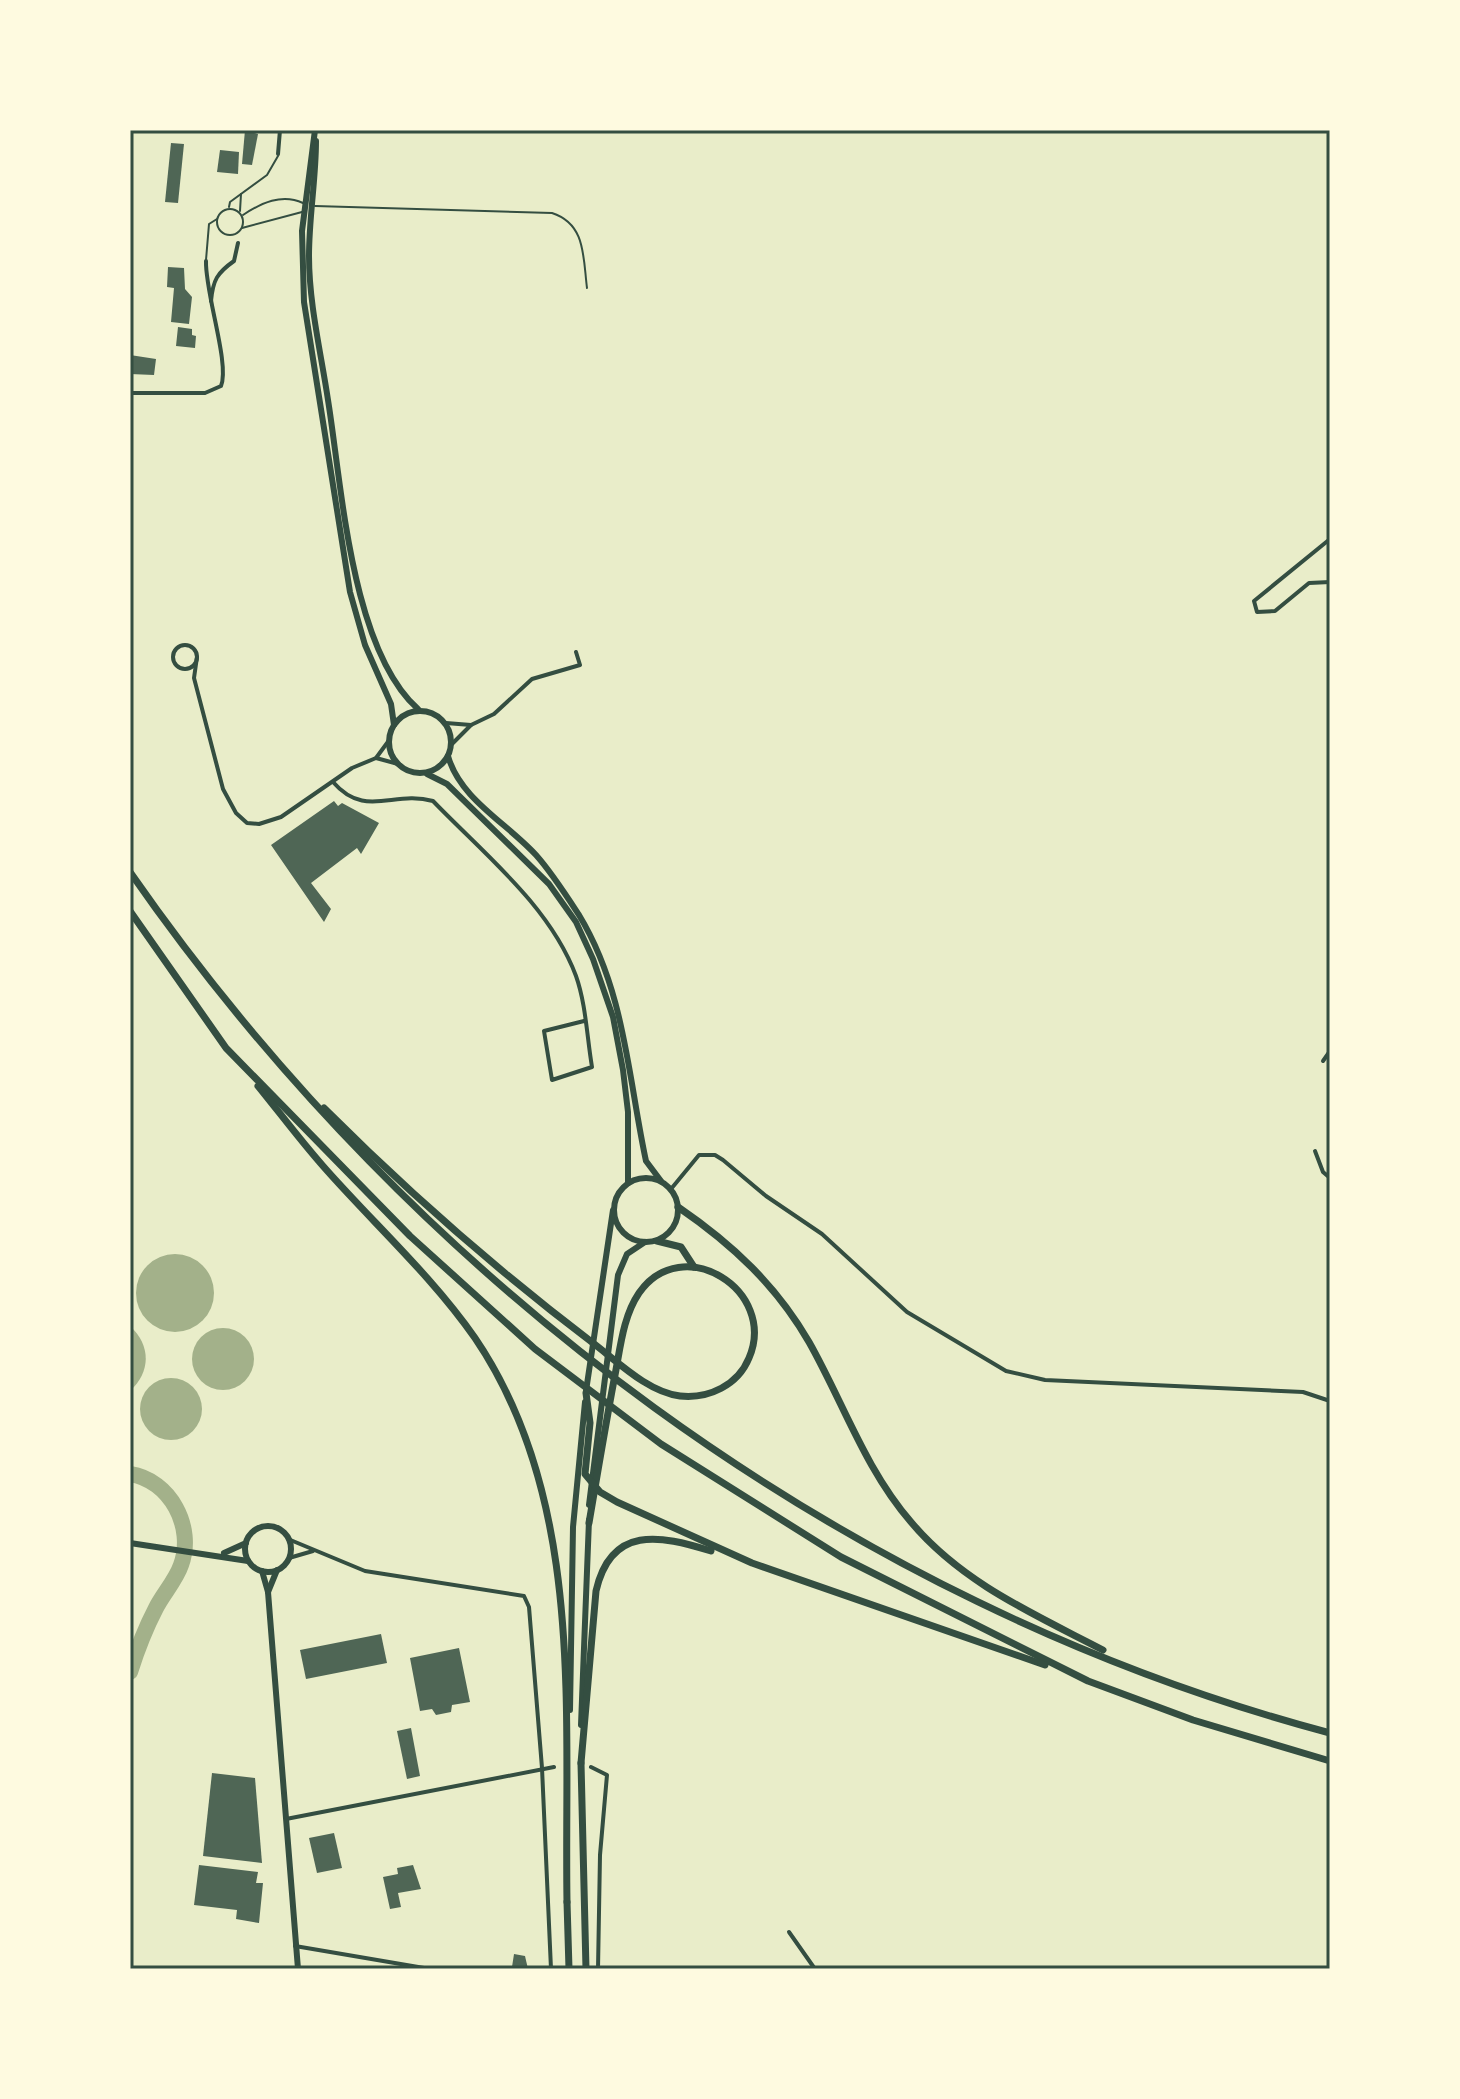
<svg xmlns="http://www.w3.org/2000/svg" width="1460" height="2099" font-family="'PT Serif',serif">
  <rect width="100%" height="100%" fill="#e9edc9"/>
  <g fill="#a3b18a">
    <circle cx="175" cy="1293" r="39"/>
    <path d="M130,1326C151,1345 151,1372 130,1391Z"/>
    <circle cx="223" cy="1359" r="31"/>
    <circle cx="171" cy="1409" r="31"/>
  </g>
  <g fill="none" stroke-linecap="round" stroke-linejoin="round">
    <path stroke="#a3b18a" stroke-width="16" d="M130,1474C170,1480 195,1527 181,1565C176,1580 163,1594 156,1608C145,1629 137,1650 130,1672"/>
  </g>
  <g fill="#4f6655">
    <polygon points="245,130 258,134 252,165 242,164"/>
    <polygon points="171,143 184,144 178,203 165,202"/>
    <polygon points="220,150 239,152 238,174 217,172"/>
    <polygon points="168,267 184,268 185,289 192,297 189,324 171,322 174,288 167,287"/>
    <polygon points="178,327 192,329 192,335 196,336 195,348 176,346"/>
    <polygon points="130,355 156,359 154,375 130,374"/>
    <polygon points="334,801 338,806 342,803 379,823 361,854 357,848 311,883 331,909 324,922 271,845"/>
    <polygon points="381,1634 387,1663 306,1679 300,1650"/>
    <polygon points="459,1648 470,1702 452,1705 451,1712 436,1715 432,1709 420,1711 410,1658"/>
    <polygon points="411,1728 420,1776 407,1779 397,1731"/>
    <polygon points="212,1773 255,1778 262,1863 203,1856"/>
    <polygon points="334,1833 342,1868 317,1873 309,1838"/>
    <polygon points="199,1865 258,1872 256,1883 263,1883 259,1923 236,1919 237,1910 194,1905"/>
    <polygon points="413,1865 421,1889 398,1893 401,1907 390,1909 383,1877 398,1874 397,1868"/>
    <polygon points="514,1954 525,1956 528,1969 512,1967"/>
  </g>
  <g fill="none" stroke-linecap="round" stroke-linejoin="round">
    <g stroke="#344e41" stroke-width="2">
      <path d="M315,206L552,213C586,224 583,257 587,288"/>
      <polyline points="229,207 230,202 267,175 278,156"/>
      <circle cx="230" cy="222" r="13"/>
      <polyline points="240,211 241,194"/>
      <path d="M243,215C261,203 282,193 303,203"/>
      <polyline points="242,228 302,212"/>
      <polyline points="206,260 209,224 217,219"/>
    </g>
    <g stroke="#344e41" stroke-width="4">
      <polyline points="1186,130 1234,130"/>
      <polyline points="278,154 280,130"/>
      <path d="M211,301C213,280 217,273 234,261L238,243"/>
      <path d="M130,393H205L221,386C230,364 205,293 206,261"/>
      <polyline points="1330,539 1254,601 1257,612 1275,611 1309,583 1330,582"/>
      <circle cx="185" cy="657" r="12"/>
      <polyline points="197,657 194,678 223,789 236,813 247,823 259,824 281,817 352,768 376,758 390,739"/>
      <polyline points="446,723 471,725 451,745"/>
      <polyline points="471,725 494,714 532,679 580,665 576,652"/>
      <polyline points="376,758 398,764"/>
      <path d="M333,782C365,819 393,790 433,801C484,854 550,906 576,976C586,1004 587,1038 592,1067L552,1080L544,1031L584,1021"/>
      <polyline points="1323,1061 1330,1051"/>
      <polyline points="1315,1151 1323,1172 1330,1178"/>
      <polyline points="671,1189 699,1155 715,1155 723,1160 766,1196 822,1234 907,1312 1006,1371 1045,1380 1303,1392 1330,1401"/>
      <polyline points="288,1539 365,1571 524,1596 529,1607 542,1768 551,1969"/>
      <polyline points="289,1558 313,1551"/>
      <polyline points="591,1767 607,1775 600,1855 598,1969"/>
      <polyline points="286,1819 554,1767"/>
      <polyline points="789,1932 815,1969"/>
      <polyline points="295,1946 430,1969"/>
    </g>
    <g stroke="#344e41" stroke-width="6">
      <circle cx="268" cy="1549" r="23"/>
      <polyline points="130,1543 248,1561"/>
      <polyline points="224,1553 246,1543"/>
      <polyline points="262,1571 268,1592 298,1969"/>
      <polyline points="268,1592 277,1570"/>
    </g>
    <g stroke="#344e41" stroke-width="6">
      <polyline points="315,130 302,231 304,302 350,592 365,645 391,704 394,725"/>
      <path d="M316,141C316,179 309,217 309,256C309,304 321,353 328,400C342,487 351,649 418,709"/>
      <circle cx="420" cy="742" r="31"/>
      <path d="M448,756C460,799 507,823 536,855C552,873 566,895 579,915C625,991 628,1077 646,1161L661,1181"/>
      <polyline points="427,774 447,784 549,884 576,922 593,959 613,1017 623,1070 628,1112 628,1183"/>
      <circle cx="646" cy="1210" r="32"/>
      <polyline points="586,1391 613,1210"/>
      <polyline points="589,1505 618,1275 627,1254 645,1242"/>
      <polyline points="570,1710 573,1527 585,1402"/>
      <polyline points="581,1725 589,1520"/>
    </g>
    <g stroke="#344e41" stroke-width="7">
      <polyline points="581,1763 586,1969"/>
      <polyline points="567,1902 569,1969"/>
    </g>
    <g stroke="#344e41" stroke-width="7">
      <path d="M130,872C415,1282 844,1604 1330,1733"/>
      <polyline points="130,911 226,1048 410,1236 535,1349 661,1444 841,1557 1088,1681 1193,1720 1330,1761"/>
      <path d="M258,1086C280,1113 300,1140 323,1166C373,1223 431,1275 475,1338C586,1501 564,1715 567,1902"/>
      <path d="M324,1108C408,1192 498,1271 593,1343C618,1362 648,1392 680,1396C709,1399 738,1385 749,1358C778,1290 682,1231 639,1293C622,1318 620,1352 614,1380C605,1428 597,1476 589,1523"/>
      <path d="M678,1207C732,1244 776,1285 809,1342C843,1402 865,1469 911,1522C962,1583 1034,1614 1103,1650"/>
      <polyline points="657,1241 681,1247 694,1267"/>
      <polyline points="586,1393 590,1423 585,1474 600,1492 617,1502 752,1563 1045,1665"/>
      <path d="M581,1763L596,1591C611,1525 660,1535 711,1551"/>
    </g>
  </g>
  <rect width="1460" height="2099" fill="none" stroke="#fefae0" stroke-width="264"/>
  <rect x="132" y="132" width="1196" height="1835" fill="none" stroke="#344e41" stroke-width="3"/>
</svg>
